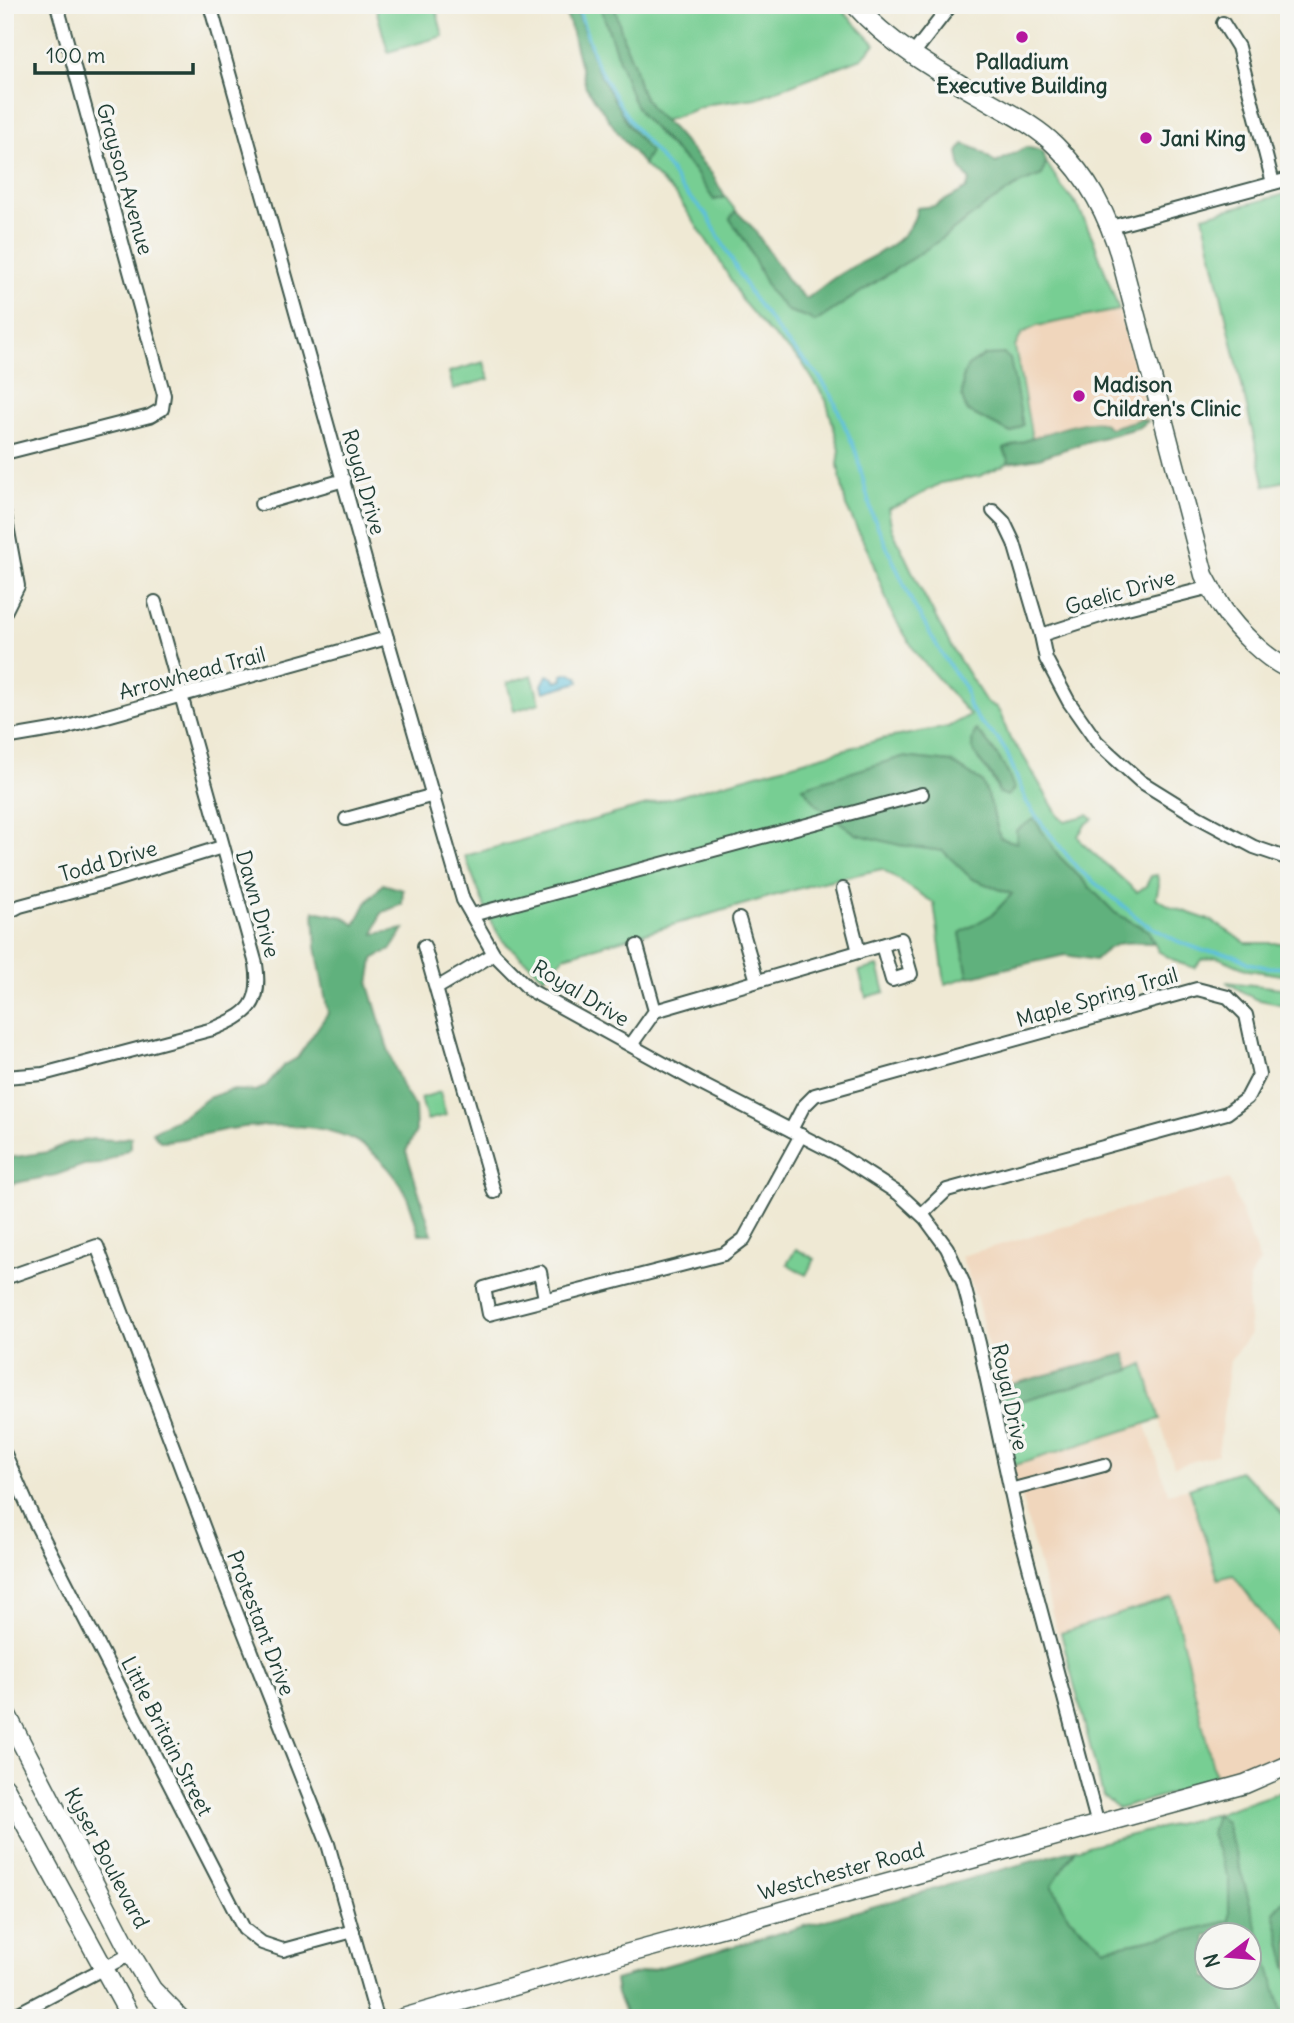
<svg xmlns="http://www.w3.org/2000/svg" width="1294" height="2023" font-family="Delius,sans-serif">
  <rect width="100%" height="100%" fill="#f6f6f2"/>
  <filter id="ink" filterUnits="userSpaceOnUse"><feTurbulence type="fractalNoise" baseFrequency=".0143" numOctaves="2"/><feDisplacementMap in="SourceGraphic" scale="14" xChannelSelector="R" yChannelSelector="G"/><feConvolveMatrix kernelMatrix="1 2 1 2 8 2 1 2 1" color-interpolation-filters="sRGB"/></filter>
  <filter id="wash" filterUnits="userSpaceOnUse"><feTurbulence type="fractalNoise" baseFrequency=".00686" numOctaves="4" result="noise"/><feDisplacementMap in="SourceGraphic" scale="28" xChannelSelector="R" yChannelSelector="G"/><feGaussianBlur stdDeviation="1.57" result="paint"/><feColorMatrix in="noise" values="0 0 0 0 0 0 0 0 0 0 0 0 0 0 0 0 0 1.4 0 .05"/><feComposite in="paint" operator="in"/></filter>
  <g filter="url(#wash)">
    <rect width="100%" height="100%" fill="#efe9d4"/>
    <g fill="#f0d6bc">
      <polygon points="1119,310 1148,421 1141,419 1110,428 1089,422 1032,438 1015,346 1022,333 1037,326"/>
      <polygon points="1229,1179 1260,1262 1249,1278 1248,1305 1250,1334 1230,1361 1218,1454 1174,1467 1143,1365 1131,1370 1125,1354 998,1388 977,1300 961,1256"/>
      <polygon points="1145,1422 1168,1493 1189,1488 1218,1579 1233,1574 1289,1649 1289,1754 1260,1767 1216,1780 1171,1597 1061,1633 1057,1632 1013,1466"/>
    </g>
    <g fill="#77ce93" stroke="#4b8664" stroke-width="2" fill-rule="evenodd">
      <polygon points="375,5 435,5 443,36 388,52"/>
      <path d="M575,5H600L632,97L659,135L694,170L714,200L725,197L736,211L730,219L747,244L761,274L788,311L807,317L815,322L937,242L988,204L1021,183L1042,175L1046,162L1062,187L1078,206L1093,239L1119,310L1037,326L1022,333L1015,347L1032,438L1004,449L1009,463L980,476L941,483L905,503L888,509L892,529L919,586L952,648L986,702L996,707L1000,713L1010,739L1022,754L1059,817L1065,821L1088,815L1093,819L1085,825L1078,836L1082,843L1137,892L1146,886L1151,876L1157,875L1159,885L1156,898L1172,907L1212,921L1246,943H1289V976L1248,970L1217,957L1201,960L1195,968L1179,963L1158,951L1149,931L1115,913L1059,856L1034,820L1018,843L1000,838L990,801L982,782L951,762L902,757L803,787L899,845L944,851L972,879L1012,894L993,914L960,933L968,977L945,984L934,903L882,869L818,883L565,956L544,977L502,940L489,918L465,856L882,739L948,727L970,715L918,656L892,614L869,553L846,506L838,465L840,450L826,400L801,361L767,330L743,302L717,256L676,195L643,164L649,152L629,125L597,69ZM963,376L1011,433L967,411L962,397ZM972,748L994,751L1010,777L999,793C993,776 981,763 972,748Z"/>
      <polygon points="614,5 837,5 875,44 862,58 757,98 710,104 663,121 652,110 640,89 634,65 624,41"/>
      <polygon points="1289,193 1289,330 1286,338 1289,350 1289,480 1265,486 1203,216"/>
      <polygon points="484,362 489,379 453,389 449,372"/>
      <polygon points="532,675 540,703 514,711 507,683"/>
      <polygon points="878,966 885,992 866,997 859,971"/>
      <polygon points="1226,982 1289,989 1289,1006 1255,999"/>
      <polygon points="440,1092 446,1115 427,1120 421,1098"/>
      <polygon points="796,1249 815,1259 806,1275 787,1264"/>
      <polygon points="1143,1364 1160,1419 1013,1466 1002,1406 1131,1370"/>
      <polygon points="1239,1471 1254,1483 1289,1521 1289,1649 1233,1575 1218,1579 1189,1488"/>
      <polygon points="1172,1597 1216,1780 1118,1809 1103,1796 1061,1633"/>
      <path d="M1289,1788V1895L1274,1912L1287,1967L1289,1968V2018H1284L1217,1814L1211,1834L1229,1880V1921L1144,1941L1105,1948L1069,1918L1052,1885L1075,1849L1216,1814C1240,1804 1265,1799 1289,1788Z"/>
    </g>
    <g fill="#61b17d" stroke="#407758" stroke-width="2" fill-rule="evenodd">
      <polygon points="562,5 575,5 597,69 628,125 650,152 643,164 619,134 586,87 570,25"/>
      <polygon points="600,5 614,5 624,41 634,65 640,89 652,110 673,129 712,174 725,197 714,200 694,170 642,116 632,98"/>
      <path d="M964,144L979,150L996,163L1026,147L1042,151L1046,162L1042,175L1021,183L988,204L937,242L815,322L807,317L788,311L770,292L747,244L730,219L736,211L753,228L789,282L806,299C817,292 826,283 837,276C865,257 911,246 917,208L935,206L966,189L970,180L961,169L958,152Z"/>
      <polygon points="1004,354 1010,359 1023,425 1011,433 967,411 962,397 963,376 968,366 985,355"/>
      <path d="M1141,419L1148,421L1140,427L1086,442L1039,458L1009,463L1004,449C1022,442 1084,417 1101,422C1104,423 1107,426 1110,428Z"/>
      <path d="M976,730C992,746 1007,767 1014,789L1008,796L999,793C998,789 997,785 995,781C986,764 963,753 976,730Z"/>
      <path d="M902,757L951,762L982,782L990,801L1000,838L1017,843L1016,830L1034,819L1059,856L1115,913L1149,931L1153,943C1125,942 1116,939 1095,960L1065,955L968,977L960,933L993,914L1012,894L972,879L943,851L899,845L856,834L818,806L803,787Z"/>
      <path d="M383,884L403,890L402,904L381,913L374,934L404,929L391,949L373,959L369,985L390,1055L403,1089L415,1107L416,1131L406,1151L432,1234H419C414,1216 408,1194 397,1179C387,1165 370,1148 354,1140C323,1124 278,1124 244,1127C215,1130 189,1140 160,1141L152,1132L187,1114L208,1098L230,1090L256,1091L265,1087L283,1066L297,1058L328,1013L316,947L314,911L344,917L355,925L366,903Z"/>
      <polygon points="131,1137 131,1148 101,1164 84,1165 56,1175 5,1185 5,1159 9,1158 48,1152 68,1143 93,1139 115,1140"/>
      <polygon points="1125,1354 1131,1370 1002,1406 998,1388"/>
      <path d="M1216,1814L1226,1822L1284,2018H627L617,1994L615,1980L1075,1849L1052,1885L1069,1918L1105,1948L1144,1941L1229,1921V1880L1211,1834ZM1206,1936H1248V1978H1206Z"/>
      <polygon points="1289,1895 1289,1968 1287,1967 1274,1912"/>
    </g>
    <polygon fill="#5dc0db" stroke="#3e7e88" stroke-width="2" points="570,673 578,677 579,682 544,692 542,685 547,675 554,678 556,682 563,680 562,675"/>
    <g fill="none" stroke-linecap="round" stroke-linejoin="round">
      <polyline stroke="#5dc0db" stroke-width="3.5" points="577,5 597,65 621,107 635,128 670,170 680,187 707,215 751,295 785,340 818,375 832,396 856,452 872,514 912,602 943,656 965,688 969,706 979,721 998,739 1007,753 1027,803 1042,824 1078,869 1144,923 1177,941 1204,951 1218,952 1234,955 1248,963 1265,967 1289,968"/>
    </g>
  </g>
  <g filter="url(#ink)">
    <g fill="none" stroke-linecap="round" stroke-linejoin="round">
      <defs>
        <g id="street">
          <polyline points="210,5 387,638 463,900 494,954 530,990 697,1082 837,1154 899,1194 925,1218 947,1248 963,1282 979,1343 1019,1529 1098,1825"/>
          <polyline points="1223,23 1238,47 1273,183"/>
          <polyline points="913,54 951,5"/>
          <polyline points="1111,227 1289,179"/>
          <polyline points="5,453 150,416 162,409 164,395 57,5"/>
          <polyline points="261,504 344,480"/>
          <polyline points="993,511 1004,522 1014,543 1041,635 1046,659 1069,702 1097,742 1140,781 1198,817 1254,847 1289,859"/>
          <polyline points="5,515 18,586 5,612"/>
          <polyline points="1041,635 1119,610 1211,587"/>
          <polyline points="5,738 64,728 387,638"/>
          <polyline points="346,819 434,795"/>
          <polyline points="843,889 859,952"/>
          <polyline points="5,914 20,906 105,883 222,847"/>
          <polyline points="472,915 922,794"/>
          <polyline points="739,919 757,981"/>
          <polygon points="901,939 911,974 892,980 882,945"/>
          <polyline points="424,946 494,1192"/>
          <polyline points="437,988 494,954"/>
          <polyline points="655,1011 882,945"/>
          <polyline points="631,1045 655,1011 637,946"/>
          <path d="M5,1077L43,1074L213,1029C249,1014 262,1005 256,964L155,602"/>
          <polyline points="791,1130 803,1107 815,1095 1197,989 1228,997 1246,1015 1259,1075 1247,1098 1227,1113 947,1190 922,1214"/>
          <polyline points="5,1278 97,1246 227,1589 328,1844 377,2018"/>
          <polyline points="545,1299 540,1272 484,1288 489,1314 724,1254 744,1239 801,1135"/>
          <polyline points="5,1454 34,1520 244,1929 262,1943 283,1950 353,1931"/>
          <polyline points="1010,1490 1104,1465"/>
          <polyline points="5,2007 11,2017 131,1954"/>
        </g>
        <g id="secondary">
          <path d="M855,5C892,47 946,76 994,104C1015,116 1038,128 1055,145C1089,178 1108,215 1121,259L1204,575C1210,586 1216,598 1223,609C1237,630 1266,659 1289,669"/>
          <polyline points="5,1711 131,1954 152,1989 180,2018"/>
          <polyline points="5,1787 131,2018"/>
          <polyline points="403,2018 622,1955 1245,1784 1289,1765"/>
        </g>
      </defs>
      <use href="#street" stroke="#3e574c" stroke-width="16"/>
      <use href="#secondary" stroke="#3e574c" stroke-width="21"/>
      <use href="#street" stroke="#fff" stroke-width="12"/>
      <use href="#secondary" stroke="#fff" stroke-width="18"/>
    </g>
  </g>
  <g fill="#b5179e" stroke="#f6f6f2" stroke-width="2.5">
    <circle cx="1022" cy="37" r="7"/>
    <circle cx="1146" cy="138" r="7"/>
    <circle cx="1079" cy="396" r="7"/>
  </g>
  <g text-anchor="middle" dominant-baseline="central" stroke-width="7" stroke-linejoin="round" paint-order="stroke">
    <g font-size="21" font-weight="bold" fill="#1f3d34" stroke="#f6f6f2" text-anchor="start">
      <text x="1022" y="61" text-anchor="middle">Palladium<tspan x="1022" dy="24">Executive Building</tspan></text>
      <text x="1160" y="138">Jani King</text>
      <text x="1093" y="384">Madison<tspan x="1093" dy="24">Children's Clinic</tspan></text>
    </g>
    <g font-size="21" fill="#1f3d34" stroke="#f6f6f2">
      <text transform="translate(125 179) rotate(74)">Grayson Avenue</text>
      <text transform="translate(364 482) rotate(74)">Royal Drive</text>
      <text transform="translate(1120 592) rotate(-16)">Gaelic Drive</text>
      <text transform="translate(192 673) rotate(-15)">Arrowhead Trail</text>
      <text transform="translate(108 861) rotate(-16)">Todd Drive</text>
      <text transform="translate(258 904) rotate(74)">Dawn Drive</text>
      <text transform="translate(581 993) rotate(31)">Royal Drive</text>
      <text transform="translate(1097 997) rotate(-16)">Maple Spring Trail</text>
      <text transform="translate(1010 1397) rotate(78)">Royal Drive</text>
      <text transform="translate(261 1623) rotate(69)">Protestant Drive</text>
      <text transform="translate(167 1736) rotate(63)">Little Britain Street</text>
      <text transform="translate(107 1858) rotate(62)">Kyser Boulevard</text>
      <text transform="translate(841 1871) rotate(-15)">Westchester Road</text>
    </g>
  </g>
  <rect width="1294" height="2023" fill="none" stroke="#f6f6f2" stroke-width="28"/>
  <g transform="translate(1228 1956) rotate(254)"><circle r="33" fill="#f6f6f2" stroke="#a0aca6" stroke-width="2"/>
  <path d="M0-5L12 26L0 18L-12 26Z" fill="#b5179e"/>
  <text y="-10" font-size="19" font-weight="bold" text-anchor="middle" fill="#1f3d34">N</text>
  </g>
  <path d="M35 63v10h158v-10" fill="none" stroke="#1f3d34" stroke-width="3.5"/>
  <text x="46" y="63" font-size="21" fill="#1f3d34" stroke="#f6f6f2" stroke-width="5" paint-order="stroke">100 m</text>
</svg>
